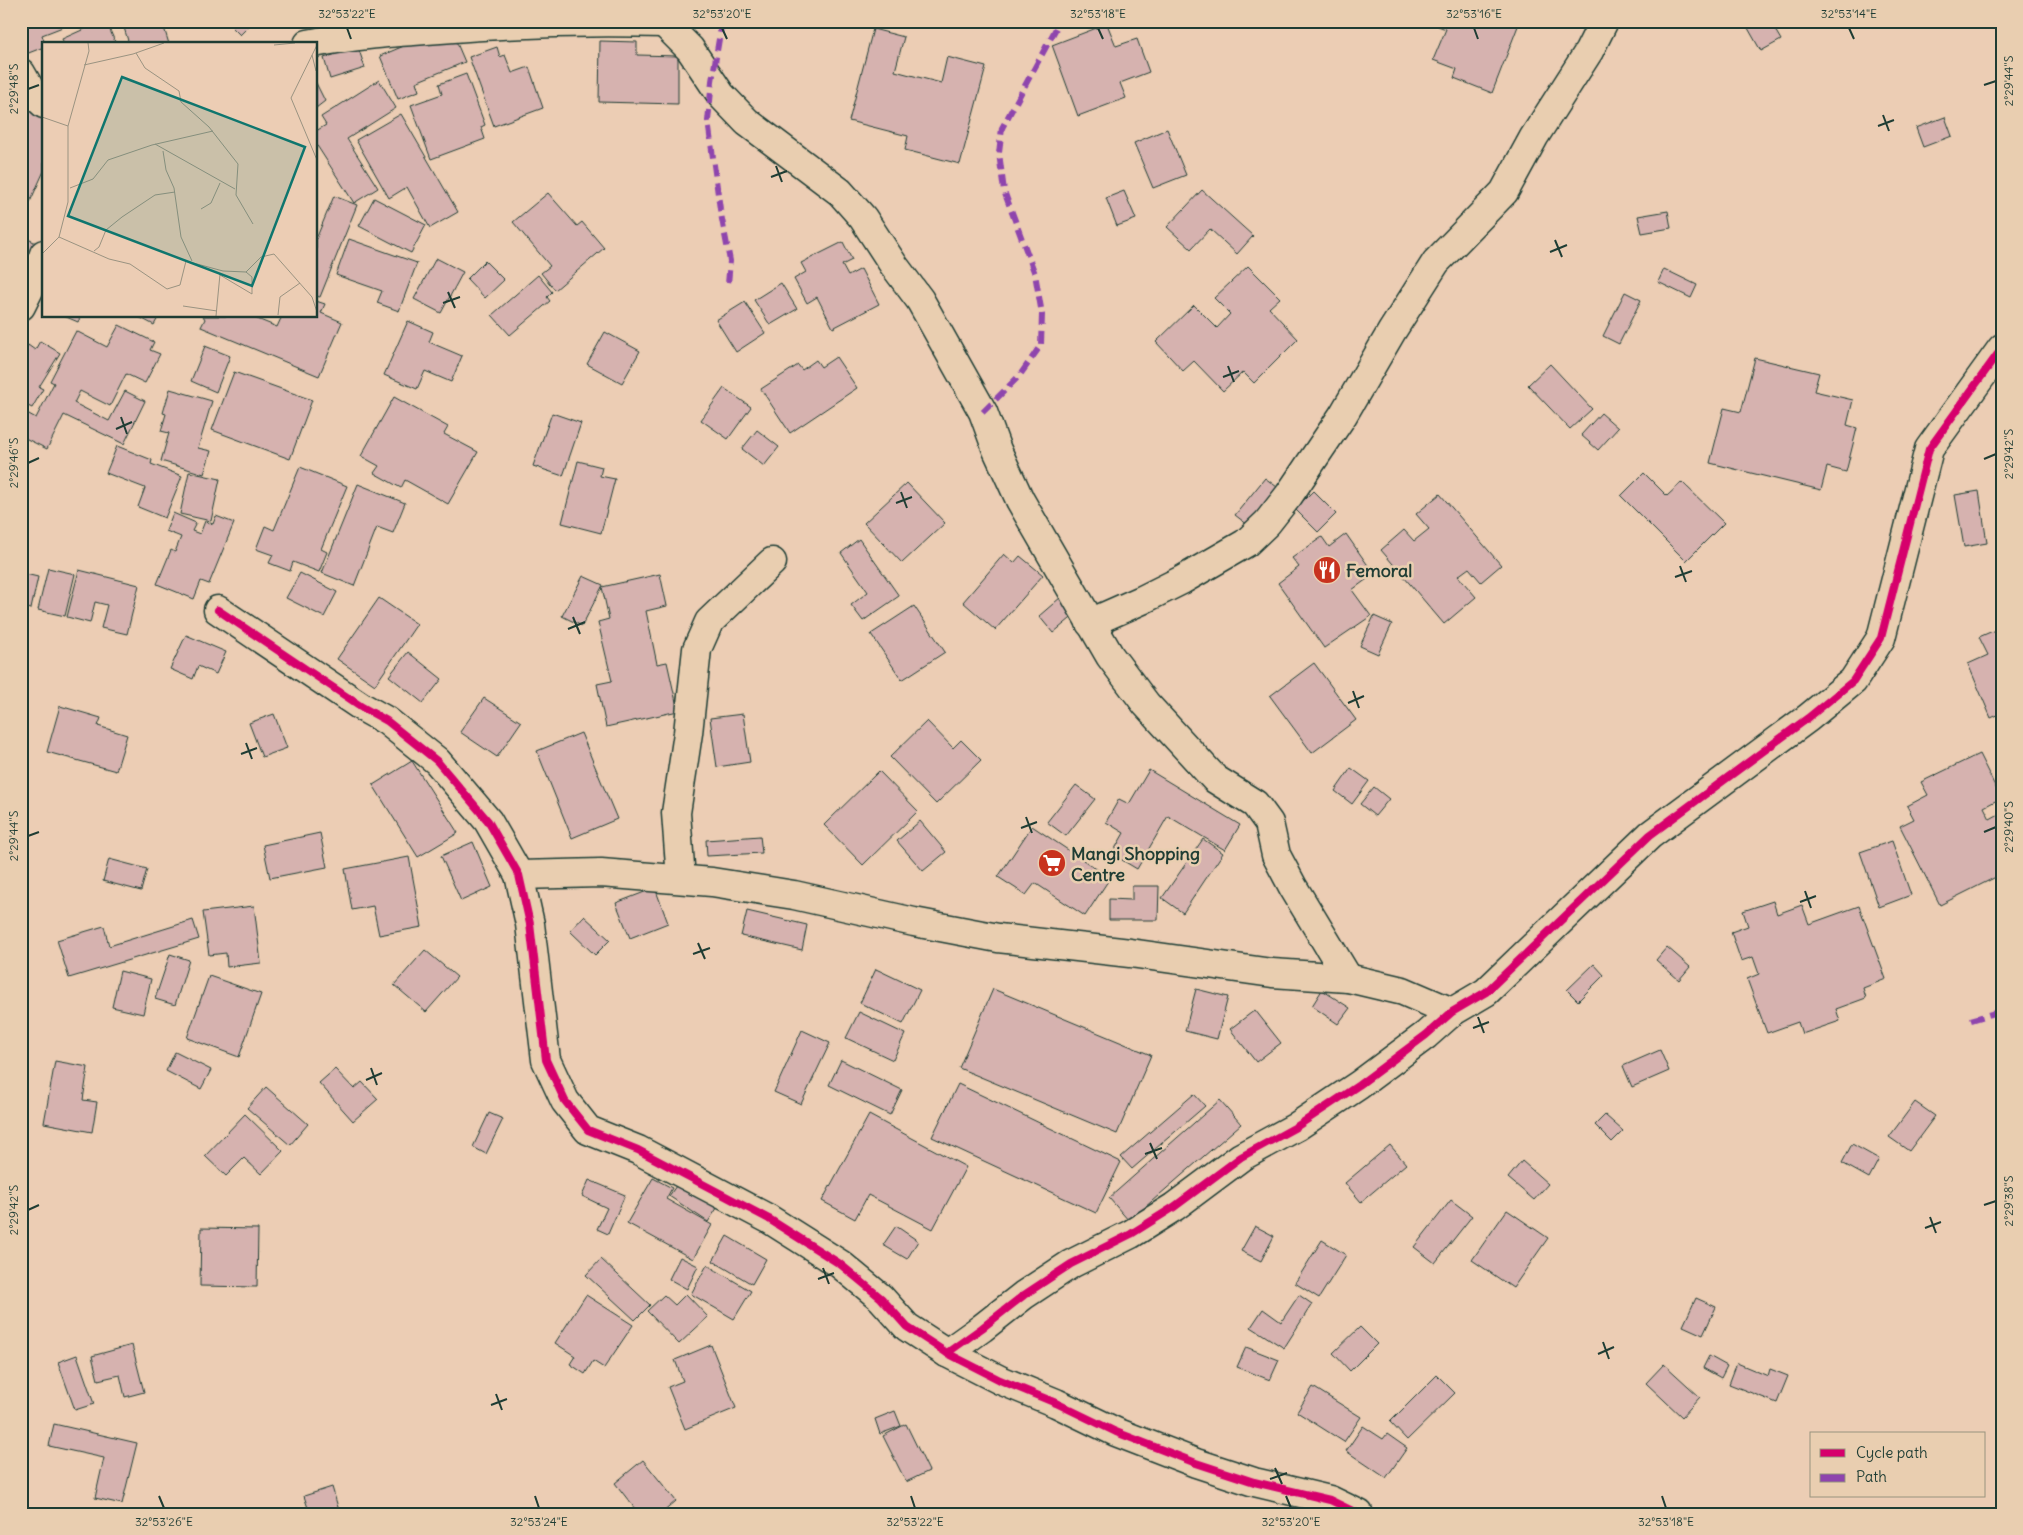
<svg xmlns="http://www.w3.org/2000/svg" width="2023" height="1535" font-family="Delius,sans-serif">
  <rect width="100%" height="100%" fill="#eccdb4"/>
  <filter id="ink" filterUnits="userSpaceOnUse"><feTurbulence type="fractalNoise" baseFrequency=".02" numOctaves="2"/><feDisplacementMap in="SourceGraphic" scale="10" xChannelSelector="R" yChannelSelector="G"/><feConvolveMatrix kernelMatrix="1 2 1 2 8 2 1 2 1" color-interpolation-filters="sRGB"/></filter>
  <g filter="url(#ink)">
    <g fill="#d6b2af" stroke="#1f3d34">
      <polygon points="21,21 78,21 42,35 45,44 44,47 26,54 21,41"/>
      <polygon points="102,21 106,21 116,44 64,44 62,39"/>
      <polygon points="122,21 162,21 169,44 129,44"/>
      <polygon points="226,21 254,21 240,35"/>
      <polygon points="1439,21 1513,21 1511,24 1518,26 1492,93 1454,78 1457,69 1433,60 1446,29 1438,26"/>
      <polygon points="1744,21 1770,21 1781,40 1761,51"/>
      <polygon points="1107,24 1116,46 1137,39 1149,72 1120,83 1126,98 1078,116 1052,45"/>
      <polygon points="873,29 904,37 895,71 941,83 947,57 986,67 960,164 905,150 908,136 849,121"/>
      <polygon points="453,34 465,62 416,82 419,91 398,99 380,56 423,38 426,45"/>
      <polygon points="600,41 637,42 637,55 678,56 678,104 599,102"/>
      <polygon points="358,47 365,68 330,79 324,58"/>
      <polygon points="497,47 500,57 505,55 512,73 529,67 543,108 494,126 469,57"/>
      <polygon points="466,74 485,125 481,127 485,139 431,159 411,105 442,94 439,84"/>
      <polygon points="379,80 396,108 347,139 378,188 354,203 316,144 316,131 326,125 321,117"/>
      <polygon points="316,83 325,101 316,108"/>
      <polygon points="21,105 44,115 44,171 30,202 21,198"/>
      <polygon points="401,114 458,212 430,228 407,187 389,198 356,140"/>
      <polygon points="1945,117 1952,136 1923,147 1916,128"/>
      <polygon points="1167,129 1186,175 1153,188 1134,143"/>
      <polygon points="1202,190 1253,236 1237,254 1210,229 1191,249 1167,227"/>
      <polygon points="1124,191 1136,219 1117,226 1106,198"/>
      <polygon points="548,193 577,226 582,222 604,248 555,290 541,273 550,266 513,222"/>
      <polygon points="334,196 357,205 320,297 316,296 316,239"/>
      <polygon points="374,198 426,225 411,253 359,226"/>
      <polygon points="1668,211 1671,228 1642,233 1638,216"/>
      <polygon points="21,227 25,229 22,236 44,247 21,282"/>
      <polygon points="349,239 417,263 399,311 377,303 382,291 336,275"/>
      <polygon points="843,242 852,260 842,265 848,276 861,269 879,304 833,328 817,297 807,303 794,279 806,272 801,263"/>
      <polygon points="436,258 463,272 441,313 414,299"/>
      <polygon points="485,261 504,280 485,298 467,279"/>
      <polygon points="1248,266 1280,298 1269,308 1298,339 1254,383 1243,372 1223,391 1194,361 1183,371 1156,342 1194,305 1217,328 1230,314 1214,298"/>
      <polygon points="1664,269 1697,285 1691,298 1658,282"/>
      <polygon points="538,275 552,292 547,297 550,301 510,335 492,315"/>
      <polygon points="781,283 797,309 770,325 754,300"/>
      <polygon points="1625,292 1641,300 1619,344 1603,336"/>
      <polygon points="316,301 325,304 321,313 342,322 319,376 201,327 205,319 203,316 250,316 277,327 282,316 316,316"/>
      <polygon points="745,302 765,333 736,352 716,320"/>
      <polygon points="64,316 81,316 78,322"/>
      <polygon points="137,316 159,316 154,325"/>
      <polygon points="408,321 433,332 429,342 462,356 451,382 425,371 417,389 384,375"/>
      <polygon points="119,325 154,342 150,350 160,354 145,383 126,374 110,406 80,391 74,403 109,421 125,391 145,401 124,444 64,415 47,449 21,436 21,424 27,413 36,418 54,383 50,381 76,331 107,347"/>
      <polygon points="605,332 640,351 622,383 587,364"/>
      <polygon points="40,341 60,353 39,387 43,389 32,408 26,405 21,413 21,356 28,345 35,350"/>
      <polygon points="205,346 230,356 216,392 191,381"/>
      <polygon points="836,357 857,388 790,433 761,389 798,365 802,370 816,360 821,367"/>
      <polygon points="1755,358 1819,373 1814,391 1853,400 1847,425 1857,428 1846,472 1827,467 1821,490 1710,463 1724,408 1741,412"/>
      <polygon points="1550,364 1592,409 1570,429 1528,385"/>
      <polygon points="234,372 312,400 290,459 212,430"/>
      <polygon points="724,388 751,407 728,439 701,420"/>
      <polygon points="170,389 212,401 198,448 211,451 204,474 161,461 169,433 161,431 166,414 163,413"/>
      <polygon points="394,397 448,427 444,434 478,452 448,504 405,480 401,488 374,473 379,466 361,456"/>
      <polygon points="552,413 581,423 563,476 533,466"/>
      <polygon points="1601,413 1618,428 1598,450 1581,435"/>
      <polygon points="757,430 779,447 764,466 742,449"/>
      <polygon points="117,446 152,460 151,464 182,476 165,518 138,507 145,488 106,473"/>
      <polygon points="578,461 602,467 600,476 615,479 601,533 562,523"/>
      <polygon points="300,467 347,486 321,549 327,552 319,572 293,562 290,571 269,563 273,555 256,549 265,526 274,530"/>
      <polygon points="189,472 220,479 211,521 180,514"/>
      <polygon points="1644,473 1667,496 1682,482 1724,523 1686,561 1621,496"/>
      <polygon points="1265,478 1277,487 1248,525 1235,515"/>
      <polygon points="907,483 945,523 902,563 864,523"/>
      <polygon points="358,484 405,503 393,533 377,527 354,586 322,573"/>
      <polygon points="1313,491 1336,514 1318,532 1295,509"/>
      <polygon points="1979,491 1987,543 1964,547 1955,495"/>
      <polygon points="1440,494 1501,565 1481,582 1469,568 1458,576 1476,597 1444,624 1381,550 1404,530 1414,541 1429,529 1416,514"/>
      <polygon points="173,513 196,523 192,531 200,534 205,521 213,524 216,516 234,523 209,584 201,581 194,599 157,584 171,550 175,552 181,537 166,531"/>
      <polygon points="1346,534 1374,574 1352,590 1371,616 1324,648 1278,583 1299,567 1292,558 1322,537 1329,547"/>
      <polygon points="859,539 899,596 863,621 851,605 868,592 841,553"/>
      <polygon points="1004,554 1014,563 1020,556 1043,575 995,630 963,602"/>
      <polygon points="48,568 75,574 65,616 38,610"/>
      <polygon points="79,570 139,585 127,634 101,628 107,605 95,602 90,623 67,617"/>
      <polygon points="21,573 38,577 31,609 21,607"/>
      <polygon points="300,573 337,592 324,617 286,598"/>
      <polygon points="660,574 667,606 646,611 657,664 667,662 678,711 606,727 597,684 612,681 598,622 609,619 602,587"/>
      <polygon points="583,576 603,585 582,626 562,616"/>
      <polygon points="1061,597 1076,614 1053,633 1039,616"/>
      <polygon points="379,598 417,624 375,685 337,659"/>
      <polygon points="914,606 945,652 902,680 871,634"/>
      <polygon points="1374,616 1392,624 1378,654 1360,646"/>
      <polygon points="2002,627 2002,713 1991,718 1968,664 1988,655 1979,637"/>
      <polygon points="186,635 226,652 216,674 198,666 193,679 170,669"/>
      <polygon points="408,652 442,679 423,703 389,676"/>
      <polygon points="1314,663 1356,720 1312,753 1270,696"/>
      <polygon points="484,698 521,722 497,757 460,732"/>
      <polygon points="60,706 101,718 98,726 127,735 116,771 47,752"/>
      <polygon points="274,714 287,748 262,757 249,723"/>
      <polygon points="743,714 750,762 717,767 710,718"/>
      <polygon points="927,721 953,748 961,740 981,760 936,804 890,757"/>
      <polygon points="581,733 617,819 572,838 537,751"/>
      <polygon points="1979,754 2001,798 1984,807 1990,819 1999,814 2002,821 2002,874 1940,905 1900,826 1914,819 1907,806 1928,795 1921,782"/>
      <polygon points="412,761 458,833 418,857 373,785"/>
      <polygon points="1351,768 1369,781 1352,804 1335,791"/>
      <polygon points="1149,770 1240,825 1225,850 1168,816 1137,869 1112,854 1124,833 1106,822 1119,799 1129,804"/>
      <polygon points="879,771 918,811 863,865 824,825"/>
      <polygon points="1076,785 1095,799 1066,836 1047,822"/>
      <polygon points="1374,787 1389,799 1375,816 1360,804"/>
      <polygon points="920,821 946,852 923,871 897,841"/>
      <polygon points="1032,826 1110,878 1085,916 1035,883 1026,895 998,877"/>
      <polygon points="320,833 327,867 270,878 263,845"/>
      <polygon points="760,836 762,853 707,856 706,840"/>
      <polygon points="1203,839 1223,853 1183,913 1162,898"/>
      <polygon points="1892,841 1911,895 1879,907 1860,852"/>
      <polygon points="473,842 492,887 461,901 441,856"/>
      <polygon points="409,857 422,927 379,935 373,906 352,910 345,869"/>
      <polygon points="109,859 147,869 141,891 103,881"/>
      <polygon points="1132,886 1159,886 1158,920 1109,920 1109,899 1132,900"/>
      <polygon points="655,888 668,923 630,938 616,903"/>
      <polygon points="1773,901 1777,914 1802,905 1809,924 1859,906 1886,979 1863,988 1866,998 1836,1009 1840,1021 1802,1034 1798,1022 1767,1033 1747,979 1759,974 1753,957 1741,961 1731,932 1748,926 1743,911"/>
      <polygon points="254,906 261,963 227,967 226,953 209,955 203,912"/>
      <polygon points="747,911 807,925 802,950 741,936"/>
      <polygon points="584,916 610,940 595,955 570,931"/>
      <polygon points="193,920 199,939 69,978 57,940 104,926 109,946"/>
      <polygon points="1667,947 1690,967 1679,980 1656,960"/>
      <polygon points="425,950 457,977 426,1012 394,985"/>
      <polygon points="170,954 189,960 175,1005 155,999"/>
      <polygon points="1594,964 1604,975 1578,1001 1567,990"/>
      <polygon points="876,969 920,990 903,1024 860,1003"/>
      <polygon points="120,971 151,979 143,1014 112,1007"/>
      <polygon points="209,976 261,994 239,1057 187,1038"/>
      <polygon points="993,989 1151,1055 1117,1134 959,1068"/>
      <polygon points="1196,989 1228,997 1217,1039 1185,1031"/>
      <polygon points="1322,990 1350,1008 1338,1024 1312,1006"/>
      <polygon points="1255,1010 1281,1043 1256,1062 1230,1029"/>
      <polygon points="859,1012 905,1034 893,1060 846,1038"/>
      <polygon points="802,1030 830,1043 801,1104 774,1092"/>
      <polygon points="1660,1050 1669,1071 1632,1087 1623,1066"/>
      <polygon points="175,1052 211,1070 201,1089 166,1071"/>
      <polygon points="841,1060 902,1090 890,1115 829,1085"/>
      <polygon points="55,1061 88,1067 83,1100 97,1102 92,1132 44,1123"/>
      <polygon points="335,1069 354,1089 362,1082 378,1099 353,1121 319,1083"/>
      <polygon points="958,1084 1121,1162 1096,1213 932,1137"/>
      <polygon points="266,1087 308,1124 290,1145 247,1108"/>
      <polygon points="1194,1094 1205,1106 1132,1169 1121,1157"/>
      <polygon points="1220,1100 1241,1124 1129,1221 1109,1198"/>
      <polygon points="1915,1102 1935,1116 1909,1151 1889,1137"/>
      <polygon points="489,1113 503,1119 486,1154 473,1147"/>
      <polygon points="245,1114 283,1151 261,1174 244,1158 226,1176 205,1156"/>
      <polygon points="869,1115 966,1167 933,1229 868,1195 855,1219 822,1201"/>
      <polygon points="1605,1115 1623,1131 1612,1142 1595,1125"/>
      <polygon points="1852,1144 1879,1159 1869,1178 1842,1163"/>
      <polygon points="1390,1145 1406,1164 1361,1202 1345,1183"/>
      <polygon points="1522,1161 1548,1184 1534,1200 1508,1178"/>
      <polygon points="683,1176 721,1202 708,1222 669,1196"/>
      <polygon points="653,1178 672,1188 666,1199 712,1225 693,1259 627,1223"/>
      <polygon points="589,1180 625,1195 608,1234 597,1229 607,1208 582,1196"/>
      <polygon points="1451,1200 1472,1216 1435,1263 1414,1247"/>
      <polygon points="1507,1210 1548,1238 1513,1288 1472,1260"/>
      <polygon points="896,1226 918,1241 907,1259 883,1245"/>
      <polygon points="1255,1226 1274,1236 1261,1261 1241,1251"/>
      <polygon points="201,1228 258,1229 257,1287 200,1286"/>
      <polygon points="727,1236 766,1259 752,1284 713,1261"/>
      <polygon points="1322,1240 1346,1255 1319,1298 1295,1283"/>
      <polygon points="680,1257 698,1266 687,1289 669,1279"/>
      <polygon points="601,1259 650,1305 635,1320 586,1275"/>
      <polygon points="707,1265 751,1291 734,1319 691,1294"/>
      <polygon points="686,1294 708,1317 679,1344 647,1311 664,1295 675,1305"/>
      <polygon points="586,1295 633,1325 604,1368 593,1361 585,1374 570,1364 575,1356 555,1343"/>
      <polygon points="1299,1295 1312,1304 1284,1348 1251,1327 1263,1309 1281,1322"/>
      <polygon points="1696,1298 1716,1307 1703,1335 1683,1326"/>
      <polygon points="1360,1327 1377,1344 1350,1371 1333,1353"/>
      <polygon points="132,1345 144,1392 125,1397 120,1375 98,1380 92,1356"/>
      <polygon points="711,1345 736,1408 685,1429 668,1387 683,1381 675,1360"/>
      <polygon points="1246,1347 1279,1360 1270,1380 1237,1367"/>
      <polygon points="77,1355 94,1404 75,1410 58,1362"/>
      <polygon points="1709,1356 1727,1366 1721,1378 1703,1368"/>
      <polygon points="1737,1363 1768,1376 1770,1369 1788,1376 1777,1403 1729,1384"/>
      <polygon points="1664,1364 1700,1397 1682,1417 1646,1383"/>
      <polygon points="1437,1375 1455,1393 1407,1440 1390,1422"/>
      <polygon points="1313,1387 1361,1417 1344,1442 1297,1412"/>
      <polygon points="895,1411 901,1426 880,1434 875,1419"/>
      <polygon points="54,1424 137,1443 122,1504 95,1498 104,1458 49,1446"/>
      <polygon points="906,1424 929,1471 906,1482 883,1436"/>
      <polygon points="1363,1426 1383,1439 1387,1434 1407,1448 1386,1478 1346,1451"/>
      <polygon points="643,1460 676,1501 661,1514 639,1514 615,1483"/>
      <polygon points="332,1487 340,1514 310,1514 304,1496"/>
    </g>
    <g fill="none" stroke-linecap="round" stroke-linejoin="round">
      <defs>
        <g id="street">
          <polyline points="664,23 690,49 721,95 747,122 840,192 863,218 893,264 920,300 983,412 997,450 1020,500 1110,656 1146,704 1215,779 1255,804 1269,823 1276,855 1293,887 1348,978"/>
          <path d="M308,44C352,35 396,32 440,29C515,23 589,21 664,23L672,21"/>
          <polyline points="21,73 33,94 44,104"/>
          <polyline points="21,306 36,276 44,254"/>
          <polyline points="218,610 362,707 387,721 437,761 488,821 519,875 530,924 546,1060 565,1101 588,1130 638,1150 769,1219 840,1264 881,1298 907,1327 947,1353 1000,1380 1056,1403 1116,1432 1196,1463 1254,1482 1330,1500 1359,1514"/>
          <polyline points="1090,623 1142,600 1182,580 1246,543 1267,523 1289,495 1343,415 1392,331 1436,262 1504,192 1534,137 1589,51 1604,21"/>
          <polyline points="519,875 601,873 712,882 794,895 914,922 998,938 1130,953 1272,973 1348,978 1403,991 1452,1012"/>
          <polyline points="681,879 676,813 688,733 697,649 709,622 772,562"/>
          <polyline points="947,1353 982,1328 1024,1295 1071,1264 1131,1234 1174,1207 1241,1157 1296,1127 1359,1085 1426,1035 1452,1012 1486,992 1650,835 1808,718 1853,681 1881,638 1929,449 2002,348"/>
        </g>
      </defs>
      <use href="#street" stroke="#1f3d34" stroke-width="31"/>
      <use href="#street" stroke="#e9ceb0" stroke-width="28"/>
      <g stroke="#8e44ad" stroke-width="6" stroke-dasharray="12 6" stroke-linecap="butt">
        <polyline points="722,21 712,81 708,121 720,209 730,261 728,284"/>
        <polyline points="983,412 1020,375 1041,345 1042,314 1035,274 1004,191 999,153 1002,128 1060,21"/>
        <polyline points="1971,1020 2002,1011"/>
      </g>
      <defs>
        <g id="cycleway">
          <polyline points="218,610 362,707 387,721 437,761 488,821 519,875 530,924 546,1060 565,1101 588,1130 638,1150 769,1219 840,1264 881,1298 907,1327 947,1353 1000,1380 1056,1403 1116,1432 1196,1463 1254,1482 1330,1500 1359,1514"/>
          <polyline points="947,1353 982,1328 1024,1295 1071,1264 1131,1234 1174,1207 1241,1157 1296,1127 1359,1085 1426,1035 1452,1012 1486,992 1650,835 1808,718 1853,681 1881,638 1929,449 2002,348"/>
        </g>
      </defs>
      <use href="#cycleway" stroke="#e9ceb0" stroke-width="11"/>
      <use href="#cycleway" stroke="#d6006c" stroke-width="8"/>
    </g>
  </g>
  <path fill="none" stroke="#1f3d34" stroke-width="2" d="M347,28L351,39M722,28L727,39M1098,28L1103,39M1474,28L1478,39M1849,28L1854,39M1984,85L1996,81M28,89L39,85M1883,115L1889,131M1878,126L1894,120M776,166L782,182M771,177L787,171M1555,240L1562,257M1550,252L1567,245M448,292L455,308M443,303L460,297M1228,366L1234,382M1223,377L1239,371M121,417L127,434M116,429L132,422M1984,459L1996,454M28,463L39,458M901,492L907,508M896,503L912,497M1680,566L1686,582M1675,577L1692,571M573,617L580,634M568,629L585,622M1353,691L1359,708M1348,703L1364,696M246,743L252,759M241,754L257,748M1026,817L1032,833M1021,828L1037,822M1984,832L1996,827M28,836L39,832M1805,891L1811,908M1800,902L1816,896M698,943L705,959M693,954L710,948M1478,1017L1484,1033M1473,1028L1489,1022M371,1068L377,1085M366,1080L382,1073M1150,1143L1157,1159M1145,1154L1162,1148M1984,1205L1996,1201M28,1210L39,1205M1930,1217L1936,1233M1925,1228L1941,1222M823,1268L829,1284M818,1279L834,1273M1603,1342L1609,1359M1598,1354L1614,1347M496,1394L502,1410M491,1405L507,1399M1275,1468L1282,1484M1270,1479L1287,1473M159,1496L164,1508M535,1496L539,1508M911,1496L915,1508M1286,1496L1291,1508M1662,1496L1666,1508"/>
  <defs>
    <symbol id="restaurant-disc" viewBox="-11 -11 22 22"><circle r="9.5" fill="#c8321e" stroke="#e9ceb0"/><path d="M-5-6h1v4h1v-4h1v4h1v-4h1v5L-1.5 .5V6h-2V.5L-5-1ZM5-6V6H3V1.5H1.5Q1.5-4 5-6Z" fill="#fff"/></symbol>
    <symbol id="supermarket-disc" viewBox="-11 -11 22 22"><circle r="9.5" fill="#c8321e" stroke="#e9ceb0"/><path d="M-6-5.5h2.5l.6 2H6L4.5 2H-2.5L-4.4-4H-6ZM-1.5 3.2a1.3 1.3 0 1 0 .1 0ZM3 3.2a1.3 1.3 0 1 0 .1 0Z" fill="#fff"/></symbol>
  </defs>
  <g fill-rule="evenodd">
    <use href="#restaurant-disc" x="1311" y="554" width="32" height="32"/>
    <use href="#supermarket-disc" x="1036" y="847" width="32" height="32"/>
  </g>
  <g text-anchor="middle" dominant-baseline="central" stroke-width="5" stroke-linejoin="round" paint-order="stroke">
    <g font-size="18" font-weight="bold" fill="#1f3d34" stroke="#e9ceb0" text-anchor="start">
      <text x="1346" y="570">Femoral</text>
      <text x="1071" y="853">Mangi Shopping<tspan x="1071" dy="21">Centre</tspan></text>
    </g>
  </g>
  <g transform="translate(42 42)">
    <rect width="275" height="275" fill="#eccdb4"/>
    <path fill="none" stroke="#9a9381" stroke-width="1" d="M232,3L253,1M275,3L249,56L275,118M94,11L103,26L137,49L139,60L167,85L196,122L194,153L211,182M270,13L274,29M42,23L91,12L122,1M0,75L26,84M113,102L193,147M121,109L124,128L132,146L139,195L150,219M28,146L51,137L66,118L110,103L171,89M159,167L169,161L178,141M17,195L67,217L88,222L125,247L138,243L144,219L181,229L204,230L219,215L232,212L270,255L275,270M52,209L57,205L64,188L80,175L113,153L133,150M0,212L17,195L26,160V84L47,9L46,1M178,233L210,252V235L204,230M141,264L175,269M236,273L238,255L258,241M174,274L178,232"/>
    <path fill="#0f766e" fill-opacity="0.15" stroke="#0f766e" stroke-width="2.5" d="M80,35L263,105L210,244L26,174Z"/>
    <rect width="275" height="275" fill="none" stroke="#1f3d34" stroke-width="2.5"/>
  </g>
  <rect width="2023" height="1535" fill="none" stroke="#e9ceb0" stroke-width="55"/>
  <rect x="1810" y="1432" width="175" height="65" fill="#e9ceb0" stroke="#98947e"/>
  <rect x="1820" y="1449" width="25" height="8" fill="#d6006c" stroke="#98947e"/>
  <text x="1856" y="1458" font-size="15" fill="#1f3d34">Cycle path</text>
  <rect x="1820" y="1474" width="25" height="8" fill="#8e44ad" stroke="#98947e"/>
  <text x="1856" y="1482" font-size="15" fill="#1f3d34">Path</text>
  <rect x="28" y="28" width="1968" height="1480" fill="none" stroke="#1f3d34" stroke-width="2"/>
  <g font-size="12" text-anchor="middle" fill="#1f3d34">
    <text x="347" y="18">32°53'22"E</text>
    <text x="722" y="18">32°53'20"E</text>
    <text x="1098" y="18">32°53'18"E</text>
    <text x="1474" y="18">32°53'16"E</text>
    <text x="1849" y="18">32°53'14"E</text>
    <text transform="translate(2009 81) rotate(-90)" y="4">2°29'44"S</text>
    <text transform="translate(14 89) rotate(-90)" y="4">2°29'48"S</text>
    <text transform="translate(2009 454) rotate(-90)" y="4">2°29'42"S</text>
    <text transform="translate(14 463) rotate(-90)" y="4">2°29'46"S</text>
    <text transform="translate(2009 827) rotate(-90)" y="4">2°29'40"S</text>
    <text transform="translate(14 836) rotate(-90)" y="4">2°29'44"S</text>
    <text transform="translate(2009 1201) rotate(-90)" y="4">2°29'38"S</text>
    <text transform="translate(14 1210) rotate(-90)" y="4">2°29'42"S</text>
    <text x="164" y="1526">32°53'26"E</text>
    <text x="539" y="1526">32°53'24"E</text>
    <text x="915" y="1526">32°53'22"E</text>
    <text x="1291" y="1526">32°53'20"E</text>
    <text x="1666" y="1526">32°53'18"E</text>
  </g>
</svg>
